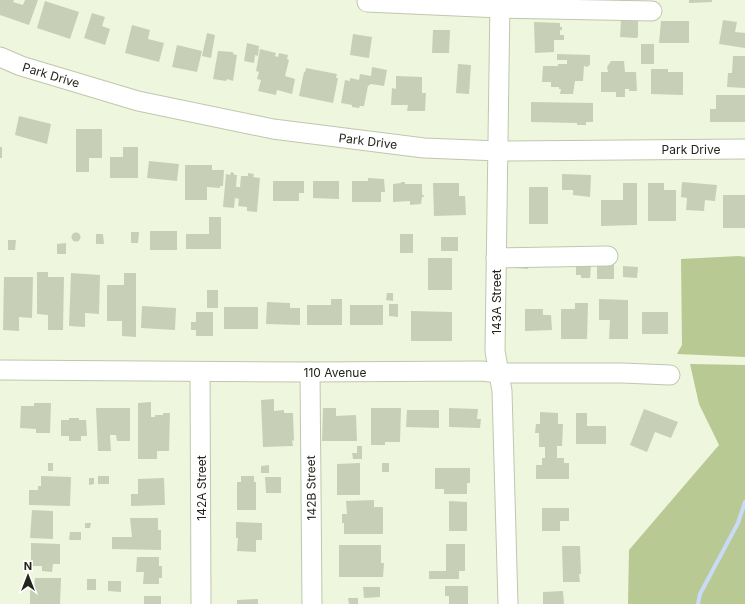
<svg xmlns="http://www.w3.org/2000/svg" width="745" height="604" font-family="Inter,sans-serif">
  <rect width="100%" height="100%" fill="#eef6dd"/>
  <g fill="#b9c993">
    <polygon points="739,256 745,257 745,357 677,354 682,345 681,259"/>
    <polygon points="690,364 745,365 745,604 628,604 629,550 719,445 699,404"/>
  </g>
  <g fill="none" stroke-linecap="round" stroke-linejoin="round">
    <polyline stroke="#c9daf7" stroke-width="4" points="698,604 700,594 738,523 745,502"/>
  </g>
  <g fill="#c8cfb7">
    <polygon points="0,0 14,0 13,2 23,5 25,0 38,0 29,25 0,15"/>
    <polygon points="689,0 712,0 712,2 689,3"/>
    <polygon points="45,1 79,12 70,39 37,28"/>
    <polygon points="92,13 105,17 102,26 110,29 105,45 84,38"/>
    <polygon points="621,20 638,21 638,37 636,38 620,37"/>
    <polygon points="723,20 737,22 735,32 745,33 745,48 719,44"/>
    <polygon points="661,21 689,21 689,43 659,43"/>
    <polygon points="534,22 560,23 560,27 562,27 562,30 560,30 560,35 564,35 564,40 554,40 554,52 535,53"/>
    <polygon points="132,25 150,30 148,39 164,43 159,62 125,53"/>
    <polygon points="433,30 450,30 449,53 432,53"/>
    <polygon points="207,33 215,35 211,58 202,56"/>
    <polygon points="353,34 372,37 369,58 350,55"/>
    <polygon points="247,43 259,46 258,56 255,55 254,63 244,61"/>
    <rect x="641" y="44" width="13" height="20"/>
    <polygon points="177,45 202,51 197,72 172,67"/>
    <polygon points="260,49 276,53 275,56 278,57 279,53 288,55 287,59 289,60 285,76 295,79 292,94 277,90 276,95 258,91 261,80 257,79 259,72 256,71"/>
    <polygon points="218,51 233,52 233,54 237,55 233,81 227,79 226,81 213,79"/>
    <polygon points="557,54 590,55 590,65 589,65 588,67 584,66 583,81 575,81 573,94 560,94 561,89 559,89 559,87 551,87 551,82 542,82 543,66 558,66 558,64 567,64 567,60 557,60"/>
    <polygon points="733,56 745,56 745,88 727,87 728,73 732,73"/>
    <polygon points="611,61 624,61 625,72 636,72 637,91 629,91 629,89 625,89 625,97 616,97 616,92 601,92 601,72 608,72 607,67"/>
    <polygon points="458,64 471,65 469,94 456,93"/>
    <polygon points="372,67 387,70 384,86 371,84 368,86 364,106 360,106 359,108 352,107 352,105 341,103 345,80 350,81 350,78 359,80 360,74 371,76"/>
    <polygon points="306,68 337,74 336,78 338,78 333,103 299,96 304,72 305,72"/>
    <polygon points="651,69 668,69 668,72 683,72 683,95 651,94"/>
    <polygon points="396,76 422,77 422,93 426,93 425,111 407,111 408,105 391,105 392,88 396,89"/>
    <polygon points="716,95 745,95 745,122 710,122 710,109 716,109"/>
    <polygon points="531,102 593,103 593,122 586,122 586,125 577,125 577,123 531,122"/>
    <polygon points="19,116 51,124 47,144 15,135"/>
    <polygon points="76,129 102,129 102,158 89,158 89,172 76,172"/>
    <rect x="0" y="147" width="2" height="11"/>
    <polygon points="123,147 138,147 138,178 110,178 110,157 123,157"/>
    <polygon points="149,161 179,164 177,181 147,178"/>
    <polygon points="185,165 212,165 212,170 224,170 223,186 220,186 220,188 207,187 207,200 185,200"/>
    <polygon points="231,172 234,173 234,175 237,175 236,187 240,187 241,176 248,176 248,173 254,174 253,177 260,178 257,212 247,211 247,207 238,206 239,199 235,198 234,208 223,207 226,174 230,175"/>
    <polygon points="562,174 591,175 590,197 573,195 573,190 562,190"/>
    <polygon points="368,178 384,179 385,192 381,192 381,202 352,202 352,181 368,181"/>
    <polygon points="273,181 304,181 304,193 299,193 299,201 273,201"/>
    <polygon points="313,181 339,181 339,199 313,198"/>
    <polygon points="401,182 405,182 405,184 422,184 422,195 423,194 424,197 422,197 421,204 410,205 410,201 393,202 393,184 401,183"/>
    <polygon points="682,182 717,185 715,201 705,200 704,211 686,210 687,198 681,197"/>
    <polygon points="433,183 459,183 459,196 465,196 466,215 434,216"/>
    <polygon points="623,183 637,183 637,225 601,226 601,200 623,200"/>
    <polygon points="648,183 664,183 664,190 676,190 676,221 648,221"/>
    <rect x="529" y="187" width="19" height="37"/>
    <rect x="723" y="195" width="22" height="33"/>
    <polygon points="209,217 221,217 221,249 186,249 186,234 209,234"/>
    <rect x="150" y="231" width="27" height="19"/>
    <polygon points="131,232 139,232 138,243 131,243"/>
    <circle cx="76" cy="237" r="4.5"/>
    <polygon points="96,234 103,234 104,244 96,244"/>
    <rect x="400" y="234" width="13" height="19"/>
    <rect x="441" y="237" width="17" height="14"/>
    <polygon points="8,240 16,240 15,250 8,250"/>
    <polygon points="66,243 66,254 57,254 57,244"/>
    <rect x="428" y="258" width="24" height="32"/>
    <polygon points="515,260 528,260 528,269 515,268"/>
    <polygon points="576,264 591,264 590,278 581,278 581,275 576,275"/>
    <rect x="597" y="265" width="17" height="14"/>
    <polygon points="623,266 638,267 637,278 623,277"/>
    <polygon points="37,272 48,272 48,277 64,277 63,330 48,330 48,315 37,314"/>
    <polygon points="71,273 100,275 99,314 85,313 85,327 69,326"/>
    <polygon points="124,273 136,273 136,337 122,336 122,321 107,321 107,285 124,285"/>
    <polygon points="4,277 33,277 32,318 19,317 19,331 3,330"/>
    <rect x="207" y="290" width="11" height="18"/>
    <polygon points="387,293 393,293 393,301 386,300"/>
    <polygon points="331,299 342,299 342,325 307,325 307,305 331,305"/>
    <polygon points="599,299 628,300 628,339 609,339 610,320 599,320"/>
    <polygon points="267,302 290,303 290,308 300,308 300,325 266,324"/>
    <polygon points="575,303 588,303 587,339 561,339 561,309 575,309"/>
    <polygon points="389,304 398,304 398,317 389,316"/>
    <rect x="350" y="305" width="33" height="20"/>
    <polygon points="142,306 176,308 175,330 141,328"/>
    <rect x="224" y="307" width="34" height="22"/>
    <polygon points="525,309 543,309 543,315 551,315 552,330 525,331"/>
    <polygon points="411,311 452,312 452,341 411,341"/>
    <polygon points="196,312 213,312 213,336 196,336 196,330 191,330 191,322 196,322"/>
    <rect x="642" y="312" width="26" height="22"/>
    <polygon points="274,399 274,411 284,410 284,413 293,413 294,441 292,440 293,446 263,447 261,400"/>
    <polygon points="151,402 151,417 155,417 155,415 163,415 163,413 170,413 169,451 157,451 157,459 138,459 138,403"/>
    <polygon points="34,403 51,403 50,433 36,433 36,429 20,428 21,406 34,406"/>
    <polygon points="96,408 130,408 130,441 117,441 116,435 110,435 111,451 98,451"/>
    <polygon points="323,408 336,408 336,416 356,415 357,441 322,441"/>
    <polygon points="371,408 401,408 400,442 385,442 385,445 371,445"/>
    <polygon points="449,408 478,409 477,419 481,419 480,428 449,427"/>
    <polygon points="644,409 678,422 671,438 655,432 647,452 630,445"/>
    <polygon points="407,410 439,410 439,428 406,427"/>
    <polygon points="540,412 558,413 558,424 563,424 562,446 557,446 557,458 564,458 564,463 569,463 569,479 536,479 536,465 542,465 542,458 545,458 545,447 539,447 539,433 535,433 536,424 540,424"/>
    <polygon points="576,413 587,413 587,426 606,426 606,444 576,444"/>
    <polygon points="69,418 79,418 79,420 86,420 87,436 81,436 81,441 69,441 69,436 61,436 61,420 69,420"/>
    <polygon points="357,446 362,446 362,459 353,459 352,453 357,453"/>
    <rect x="48" y="463" width="5" height="8"/>
    <polygon points="360,463 360,495 337,495 337,464"/>
    <rect x="382" y="463" width="7" height="9"/>
    <polygon points="269,465 269,473 261,473 261,466"/>
    <polygon points="435,468 470,468 470,483 467,483 467,494 444,494 444,489 435,489"/>
    <polygon points="41,476 71,477 70,506 29,505 29,490 38,490 38,486 41,486"/>
    <rect x="98" y="476" width="11" height="8"/>
    <polygon points="241,476 254,476 254,482 256,482 256,510 237,510 237,482 241,482"/>
    <polygon points="265,477 281,477 281,493 266,493"/>
    <polygon points="89,478 94,478 94,484 89,485"/>
    <polygon points="164,478 165,505 131,506 131,494 138,494 138,479"/>
    <polygon points="374,500 374,507 383,507 383,534 344,534 344,523 342,523 342,514 347,514 346,501"/>
    <polygon points="449,501 467,502 467,531 449,531"/>
    <polygon points="542,508 569,508 569,521 560,521 560,531 542,531"/>
    <polygon points="32,510 53,511 53,539 30,538"/>
    <polygon points="130,518 158,518 158,530 161,530 161,550 112,549 112,537 132,537"/>
    <polygon points="236,522 262,523 262,540 256,540 256,552 237,551 238,538 236,538"/>
    <polygon points="85,523 91,523 90,528 85,528"/>
    <polygon points="70,532 81,532 81,540 69,540"/>
    <polygon points="31,543 60,544 60,564 53,564 52,572 42,571 42,566 31,566"/>
    <polygon points="446,544 465,544 465,571 459,571 459,579 429,579 429,571 446,571"/>
    <polygon points="339,545 381,545 381,563 384,563 383,577 339,577"/>
    <polygon points="562,546 580,546 581,574 579,574 580,582 563,582"/>
    <polygon points="137,557 159,557 159,566 162,566 162,578 159,578 159,584 143,584 144,572 136,572"/>
    <polygon points="35,578 61,578 60,604 30,604 30,590 34,590"/>
    <rect x="87" y="579" width="9" height="11"/>
    <polygon points="108,581 121,581 121,592 108,591"/>
    <polygon points="445,586 468,586 468,604 449,604 449,596 445,596"/>
    <polygon points="363,587 380,587 380,597 364,598"/>
    <polygon points="563,591 564,604 543,604 543,592"/>
    <rect x="144" y="596" width="17" height="8"/>
    <polygon points="348,598 358,598 358,604 349,604"/>
    <polygon points="258,599 258,604 237,604 237,600"/>
  </g>
  <g fill="none" stroke-linecap="round" stroke-linejoin="round">
    <defs>
      <g id="minor">
        <polyline points="500,0 495,351 502,391 508,604"/>
        <polyline points="367,2 500,8 652,11"/>
        <polyline points="0,57 21,66 138,101 273,129 424,148 499,151 745,149"/>
        <polyline points="496,258 608,256"/>
        <polyline points="0,370 310,372 481,371 499,373 622,373 670,375"/>
        <polyline points="200,372 201,604"/>
        <polyline points="310,372 312,604"/>
      </g>
    </defs>
    <use href="#minor" stroke="#bfc7ae" stroke-width="21"/>
    <use href="#minor" stroke="#fff" stroke-width="19"/>
  </g>
  <g text-anchor="middle" dominant-baseline="central" stroke-width="3.5" stroke-linejoin="round" paint-order="stroke">
    <g font-size="12" fill="#22251b" stroke="#fff">
      <text transform="translate(51 75) rotate(17)">Park Drive</text>
      <text transform="translate(368 141) rotate(7)">Park Drive</text>
      <text x="691" y="149">Park Drive</text>
      <text transform="translate(496 302) rotate(-90)">143A Street</text>
      <text x="335" y="372">110 Avenue</text>
      <text transform="translate(201 488) rotate(-90)">142A Street</text>
      <text transform="translate(311 488) rotate(-91)">142B Street</text>
    </g>
  </g>
  <g transform="translate(28 576)" stroke="#ffffff" stroke-width="3" paint-order="stroke">
  <path d="M0-3L7 15L0 10L-7 15Z" fill="#22251b"/>
  <text y="-6" font-size="11" font-weight="bold" text-anchor="middle" fill="#22251b">N</text>
  </g>
</svg>
